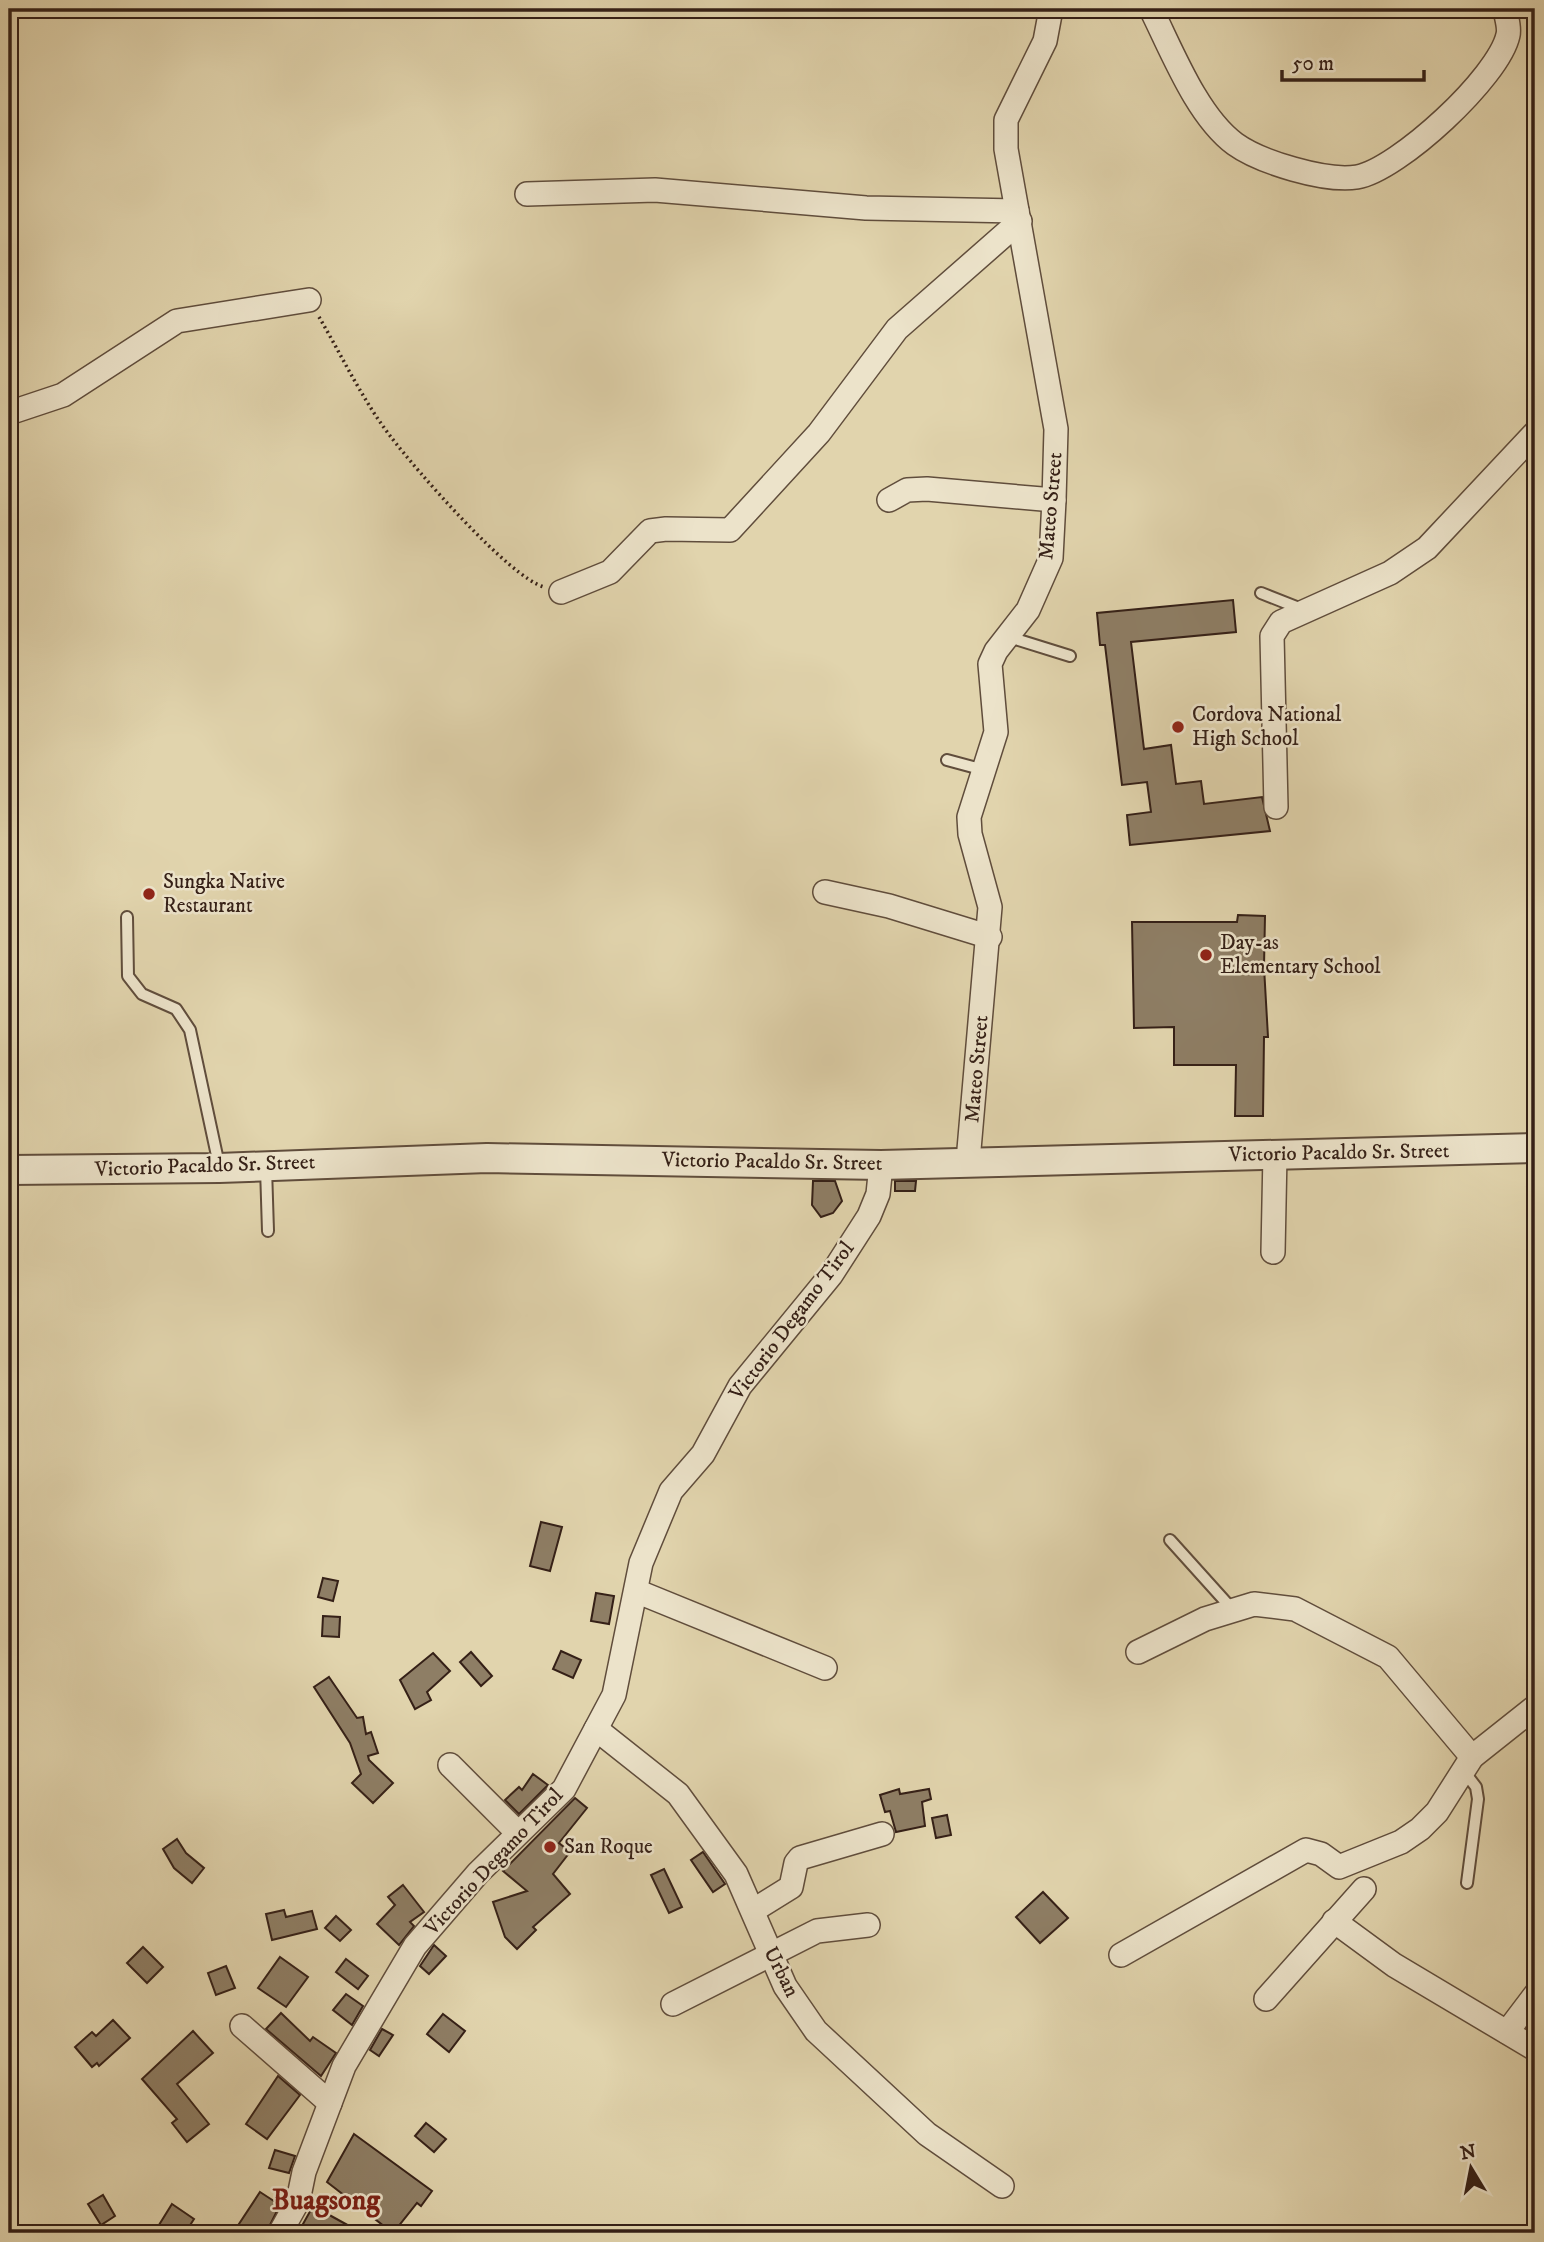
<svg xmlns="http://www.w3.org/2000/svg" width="1544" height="2242" font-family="'IM FELL DW Pica',serif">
  <rect width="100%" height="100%" fill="#e1d4ad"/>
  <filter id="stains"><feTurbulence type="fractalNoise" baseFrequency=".00286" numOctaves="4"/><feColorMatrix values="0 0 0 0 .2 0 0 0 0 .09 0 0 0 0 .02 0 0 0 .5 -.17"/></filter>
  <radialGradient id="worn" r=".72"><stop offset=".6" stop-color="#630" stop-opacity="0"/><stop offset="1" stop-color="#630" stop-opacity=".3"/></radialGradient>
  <polygon fill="#c4b594" stroke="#7c6a56" stroke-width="2" points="1527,1187 1535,1187 1535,1271 1531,1271"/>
  <g fill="#8e7e65" stroke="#352017" stroke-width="2">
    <polygon points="1233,600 1236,632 1131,642 1144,749 1171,745 1176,784 1201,781 1204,804 1262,797 1270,831 1130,845 1127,815 1151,812 1147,782 1122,785 1105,645 1100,645 1097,613"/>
    <polygon points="1238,915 1265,916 1264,967 1268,1037 1264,1037 1263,1116 1235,1116 1236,1065 1174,1065 1174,1027 1134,1028 1132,922 1237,922"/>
    <polygon points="813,1181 835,1181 842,1201 833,1213 821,1217 812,1205"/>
    <polygon points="895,1181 916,1181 915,1191 895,1191"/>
    <polygon points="541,1522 562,1527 550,1571 530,1566"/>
    <polygon points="323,1578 338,1581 333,1601 318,1597"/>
    <polygon points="596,1593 614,1596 609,1624 591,1621"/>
    <polygon points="323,1616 340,1617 339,1637 322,1636"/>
    <polygon points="561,1651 581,1660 573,1678 553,1669"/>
    <polygon points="471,1652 492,1676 481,1686 460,1662"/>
    <polygon points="433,1653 450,1671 427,1692 431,1700 415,1709 400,1680"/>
    <polygon points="329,1677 357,1718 363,1717 366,1734 371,1732 378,1753 368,1756 369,1760 393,1783 373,1803 352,1783 361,1774 350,1743 314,1687"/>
    <polygon points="533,1774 548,1785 519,1814 505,1800 519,1787 522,1790"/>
    <polygon points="899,1789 900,1794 929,1789 931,1799 922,1802 925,1826 896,1832 890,1811 885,1812 880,1795"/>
    <polygon points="575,1798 587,1808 559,1843 570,1852 553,1874 570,1894 533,1927 536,1930 517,1949 505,1937 493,1902 527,1891 503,1871"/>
    <polygon points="947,1815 951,1835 936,1838 932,1818"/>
    <polygon points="177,1839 186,1853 204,1868 192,1883 174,1868 163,1849"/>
    <polygon points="703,1852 725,1884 713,1892 691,1860"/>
    <polygon points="664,1869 682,1907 669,1913 651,1875"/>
    <polygon points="403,1885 424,1912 410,1922 414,1926 399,1945 377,1924 395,1905 388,1897"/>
    <polygon points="1043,1892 1068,1918 1040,1943 1016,1917"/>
    <polygon points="284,1910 286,1917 312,1911 317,1929 272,1940 266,1914"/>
    <polygon points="336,1916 351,1930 340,1941 325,1928"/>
    <polygon points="434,1945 446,1956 429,1974 420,1966"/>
    <polygon points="143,1947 163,1967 147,1983 127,1963"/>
    <polygon points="280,1957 308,1977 286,2007 258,1988"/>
    <polygon points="346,1959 368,1976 358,1989 336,1972"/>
    <polygon points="226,1966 235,1988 216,1995 208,1973"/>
    <polygon points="346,1994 363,2006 352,2025 333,2010"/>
    <polygon points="281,2013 310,2041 313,2037 336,2053 321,2076 266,2029"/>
    <polygon points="443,2014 465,2031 449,2052 427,2034"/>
    <polygon points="113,2020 130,2038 99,2066 97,2063 92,2067 75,2047 92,2032 96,2036"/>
    <polygon points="382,2029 393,2035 379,2056 370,2050"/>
    <polygon points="193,2031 213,2053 177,2084 209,2124 187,2142 172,2123 177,2119 142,2079"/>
    <polygon points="278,2076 300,2095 267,2139 246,2124"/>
    <polygon points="426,2123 446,2139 434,2152 415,2136"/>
    <polygon points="354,2134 432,2191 421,2206 417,2203 393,2233 327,2182"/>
    <polygon points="275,2150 295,2156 289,2173 269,2168"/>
    <polygon points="260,2192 280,2205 266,2233 233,2233"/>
    <polygon points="103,2195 115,2216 101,2225 88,2204"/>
    <polygon points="172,2204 194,2219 185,2233 154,2233"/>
    <polygon points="313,2206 362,2233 298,2233"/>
  </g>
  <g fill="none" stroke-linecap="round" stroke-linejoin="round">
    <defs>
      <g id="service">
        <polyline points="1261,593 1304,610"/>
        <polyline points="1009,637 1070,656"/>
        <polyline points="947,760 984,770"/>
        <polyline points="127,917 128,976 142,994 176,1009 190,1030 219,1165"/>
        <polyline points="266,1168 268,1231"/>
        <polyline points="1170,1540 1233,1610"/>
        <polyline points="1463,1770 1476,1787 1478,1799 1467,1883"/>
      </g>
      <g id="minor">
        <path d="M1151,9C1172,51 1197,116 1235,144C1260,162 1325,182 1357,177C1398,170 1499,77 1508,35C1510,27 1506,17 1505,9"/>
        <polyline points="527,194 655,190 866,208 1017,211"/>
        <polyline points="9,413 63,395 177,321 309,300"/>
        <polyline points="889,500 907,490 927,489 1054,500"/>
        <polyline points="561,592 610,572 650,531 666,529 730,530 819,433 897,329 1020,221"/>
        <polyline points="1276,807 1272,636 1281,622 1390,573 1427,548 1535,433"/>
        <polyline points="825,892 889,906 990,937"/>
        <polyline points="968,1161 990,907 970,834 969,817 996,732 990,664 996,651 1028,610 1051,558 1054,500 1056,429 1006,149 1006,120 1045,41 1051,9"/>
        <polyline points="1273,1252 1275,1154"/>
        <polyline points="636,1591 825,1668"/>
        <polyline points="1138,1652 1205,1619 1254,1604 1295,1609 1388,1657 1472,1757"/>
        <polyline points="596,1729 678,1794 736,1874 785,1986 816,2031 927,2134 1002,2186"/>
        <polyline points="450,1765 518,1833"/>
        <polyline points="754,1910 791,1887 796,1863 800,1858 882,1834"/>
        <polyline points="1334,1921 1394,1965 1535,2049"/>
        <polyline points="1121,1955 1306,1850 1321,1854 1339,1867 1401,1842 1420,1829 1437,1812 1472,1757 1535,1707"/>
        <polyline points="1266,1999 1364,1889"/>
        <polyline points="673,2004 817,1931 868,1925"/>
        <polyline points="242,2026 330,2103"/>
        <polyline points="1507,2032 1535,1995"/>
        <polyline points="280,2233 298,2201 304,2172 344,2066 415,1946 478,1873 564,1789 614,1695 641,1563 671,1491 703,1454 740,1386 831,1275 869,1216 878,1194 881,1165"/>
      </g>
      <polyline id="tertiary" points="9,1170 219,1168 487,1158 881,1165 1535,1148"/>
    </defs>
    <use href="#service" stroke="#604d3c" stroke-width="14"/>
    <use href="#minor" stroke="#604d3c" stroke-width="26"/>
    <use href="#tertiary" stroke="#604d3c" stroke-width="32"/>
    <path stroke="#352017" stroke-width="3.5" stroke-dasharray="2 3.5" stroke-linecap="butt" d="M319,317C342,356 363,401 391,437C416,470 509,577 544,587"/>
    <use href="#service" stroke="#ece3ca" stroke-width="10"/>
    <use href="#minor" stroke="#ece3ca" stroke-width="23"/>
    <use href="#tertiary" stroke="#ece3ca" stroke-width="28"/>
  </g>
  <g fill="#8f2418" stroke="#ece3ca" stroke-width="2.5">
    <circle cx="1178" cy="727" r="7"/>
    <circle cx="149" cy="894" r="7"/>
    <circle cx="1206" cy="955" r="7"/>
    <circle cx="550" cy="1847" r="7"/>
  </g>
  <g text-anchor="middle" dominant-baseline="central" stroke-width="5" stroke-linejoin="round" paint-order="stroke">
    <g font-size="21" fill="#352017" stroke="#ece3ca">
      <text transform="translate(1051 506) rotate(-85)">Mateo Street</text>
      <text transform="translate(977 1069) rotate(-85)">Mateo Street</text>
      <text transform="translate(1339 1153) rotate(-1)">Victorio Pacaldo Sr. Street</text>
      <text transform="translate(772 1162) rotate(1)">Victorio Pacaldo Sr. Street</text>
      <text transform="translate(205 1166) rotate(-2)">Victorio Pacaldo Sr. Street</text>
      <text transform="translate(792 1321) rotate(-53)">Victorio Degamo Tirol</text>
      <text transform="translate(494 1862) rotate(-47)">Victorio Degamo Tirol</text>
      <text transform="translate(781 1972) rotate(63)">Urban</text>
    </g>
    <g font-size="21" fill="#352017" stroke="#ece3ca" text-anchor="start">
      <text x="1192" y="715">Cordova National<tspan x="1192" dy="24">High School</tspan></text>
      <text x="163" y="882">Sungka Native<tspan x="163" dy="24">Restaurant</tspan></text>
      <text x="1220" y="943">Day-as<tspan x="1220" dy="24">Elementary School</tspan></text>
      <text x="564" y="1847">San Roque</text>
    </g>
    <g font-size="28" font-weight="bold" fill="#7a1f14" stroke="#ece3ca">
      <text x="326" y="2200">Buagsong</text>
    </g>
  </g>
  <rect width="1544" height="2242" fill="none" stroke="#e1d4ad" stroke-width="35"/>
  <rect x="10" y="10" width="1523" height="2221" fill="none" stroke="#352017" stroke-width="3.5"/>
  <rect x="18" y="18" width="1509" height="2207" fill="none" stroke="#352017" stroke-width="2"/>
  <g transform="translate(1471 2168) rotate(350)" stroke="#ece3ca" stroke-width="5" paint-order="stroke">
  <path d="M0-5L12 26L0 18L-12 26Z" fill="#352017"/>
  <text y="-10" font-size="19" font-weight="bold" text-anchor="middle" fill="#352017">N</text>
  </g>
  <path d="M1282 70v10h142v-10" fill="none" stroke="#352017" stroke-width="3.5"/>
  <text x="1292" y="70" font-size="21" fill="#352017" stroke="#ece3ca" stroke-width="5" paint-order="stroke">50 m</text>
  <rect width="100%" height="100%" filter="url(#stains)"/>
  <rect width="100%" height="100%" fill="url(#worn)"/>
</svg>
